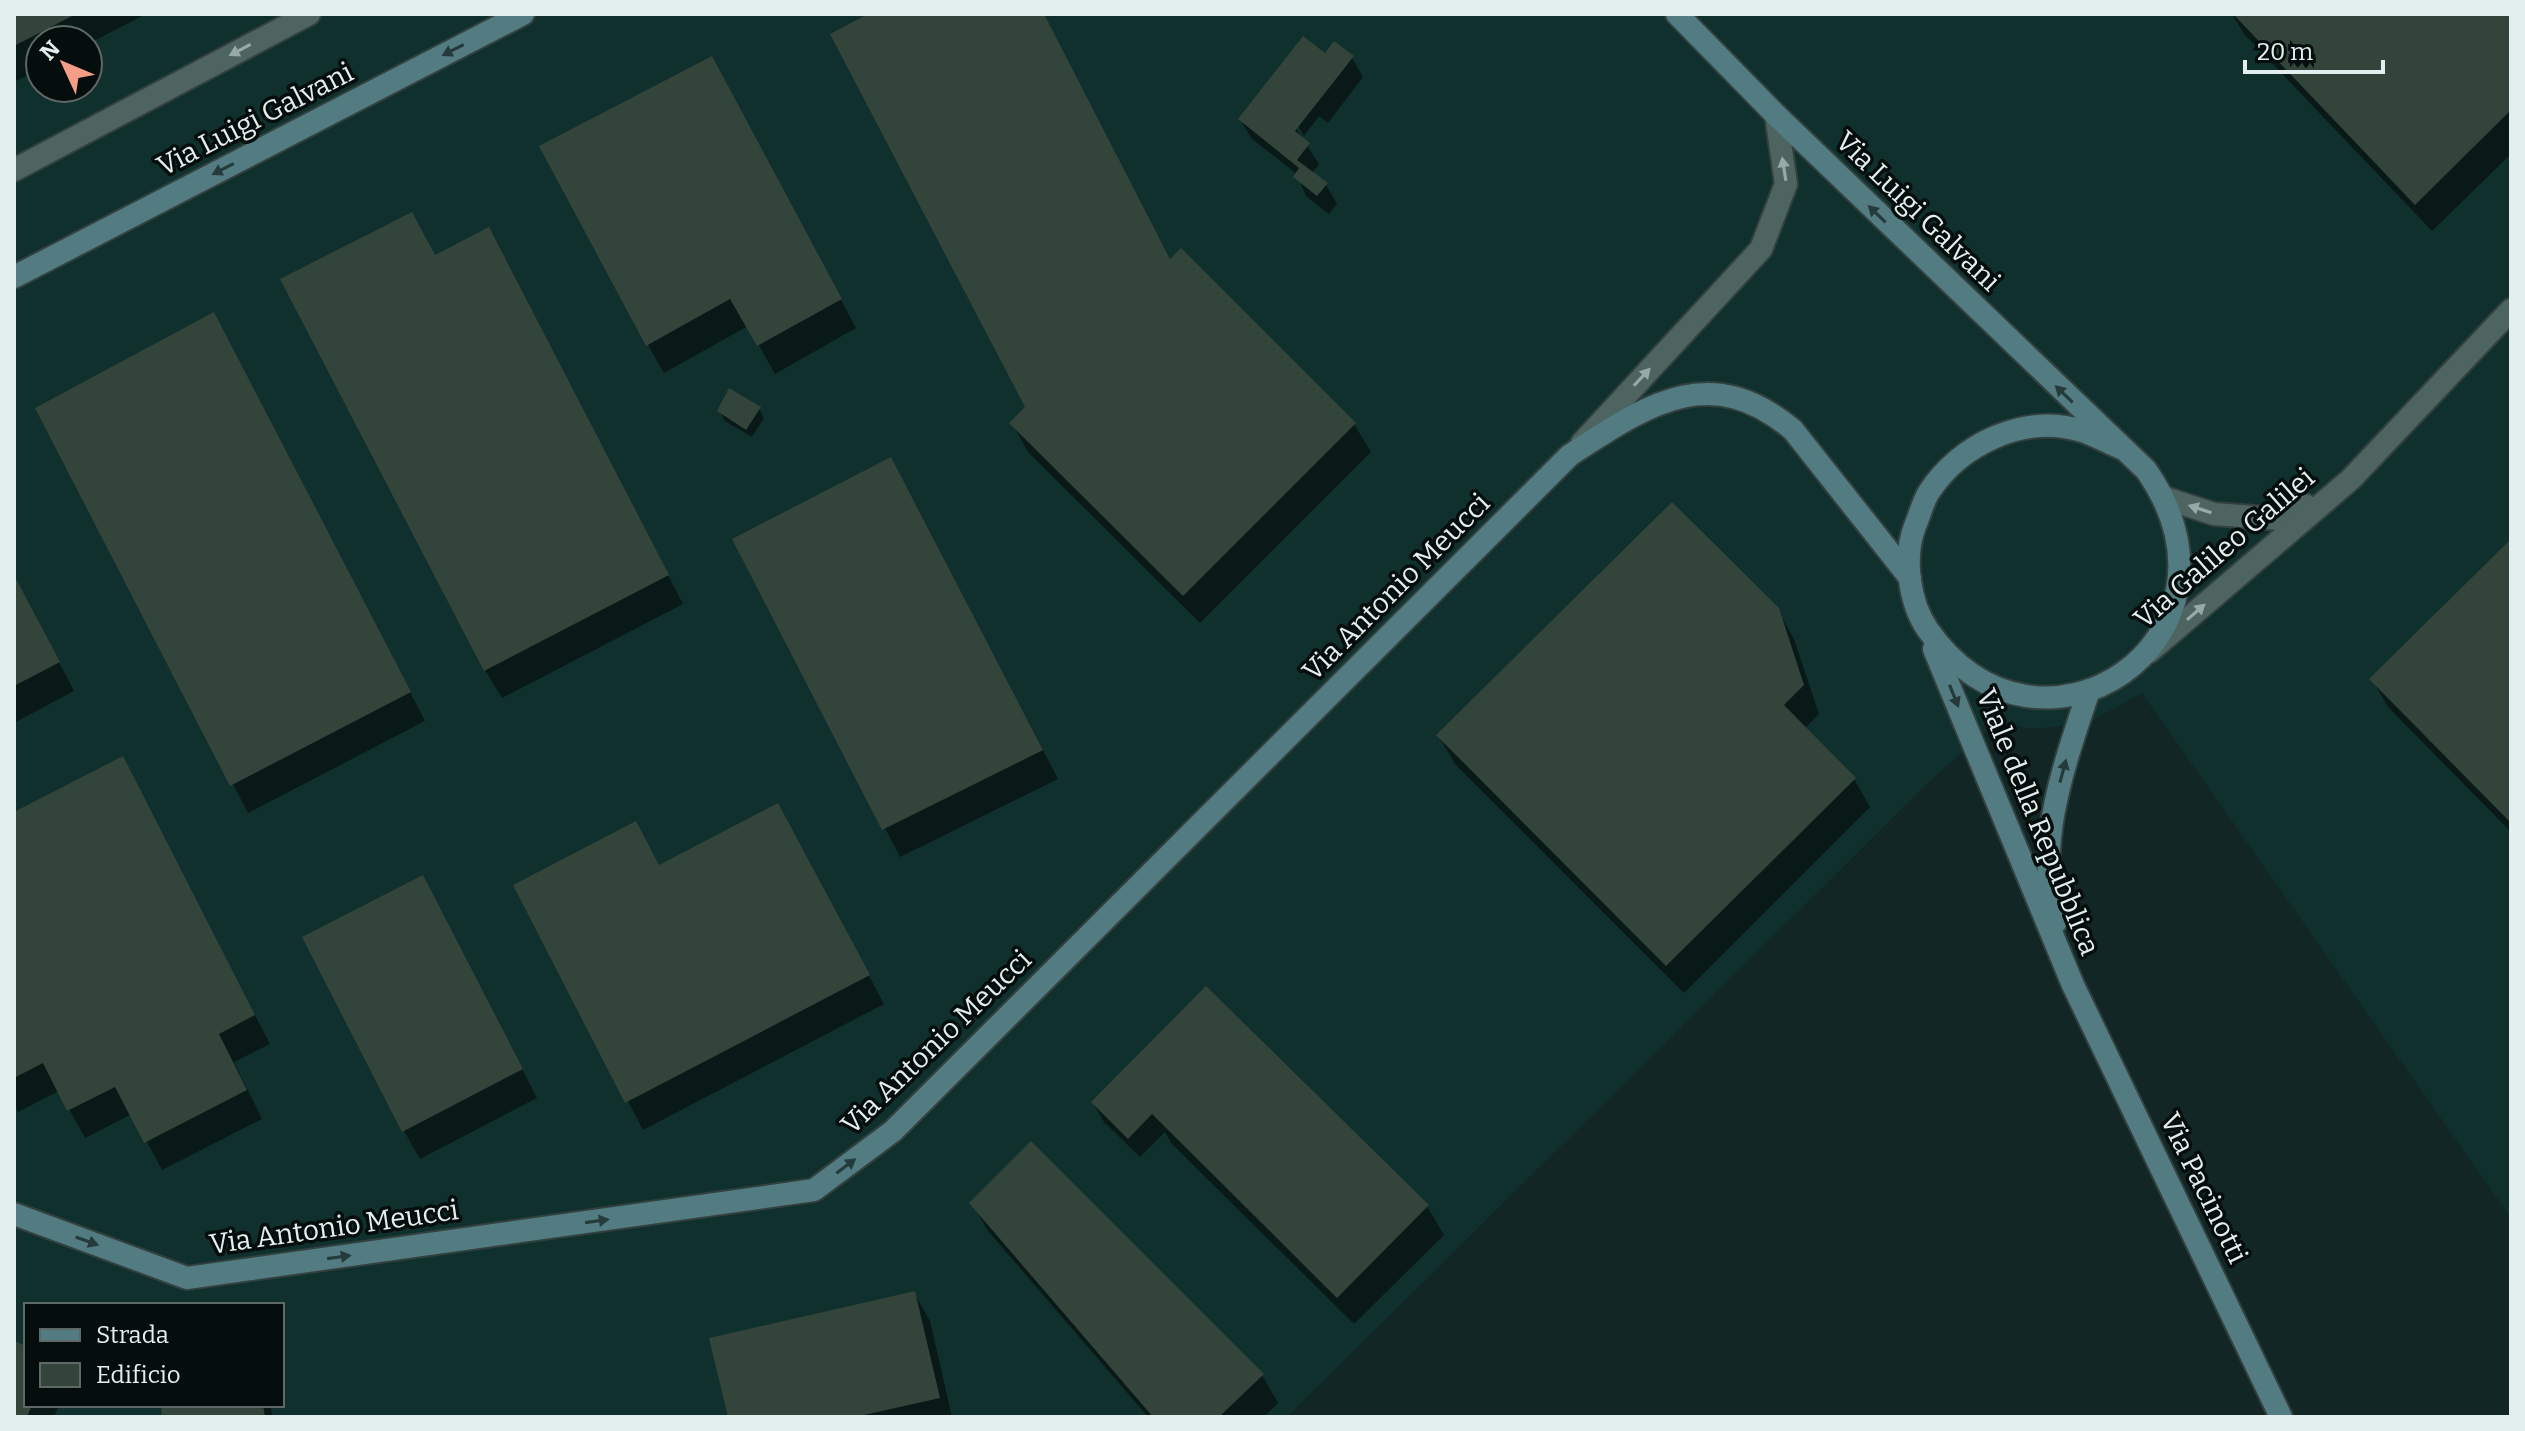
<svg xmlns="http://www.w3.org/2000/svg" width="2525" height="1431" font-family="Bitter,serif">
  <rect width="100%" height="100%" fill="#122725"/>
  <path fill="#10302d" fill-rule="evenodd" d="M14,14H2511V1218L2142,693L2087,723L2031,729L1998,721L1933,778L1287,1417H14ZM40,40H88V88H40ZM26,1305H282V1405H26Z"/>
  <g fill="#0007">
    <polygon points="14,14 146,14 88,44 88,40 40,40 40,69 14,82"/>
    <polygon points="872,14 1043,14 1171,261 1354,424 1371,452 1200,623 1028,452 1012,423 1027,407"/>
    <polygon points="2232,14 2511,14 2511,154 2432,231 2244,34"/>
    <polygon points="1325,56 1352,58 1363,77 1328,123 1319,116 1304,136 1294,119 1291,121 1319,164 1312,174 1326,185 1337,204 1329,214 1306,196 1297,174 1251,138 1240,119"/>
    <polygon points="746,122 856,328 775,374 748,326 664,373 648,345"/>
    <polygon points="435,258 505,258 683,604 502,698 485,670"/>
    <polygon points="230,343 425,721 248,813 37,409"/>
    <polygon points="759,409 764,418 752,437 725,421 720,411"/>
    <polygon points="907,488 1058,779 900,857 735,540"/>
    <polygon points="2511,542 2511,832 2388,707 2372,679"/>
    <polygon points="14,577 74,691 14,723"/>
    <polygon points="1777,609 1794,639 1819,714 1804,729 1854,779 1870,807 1684,993 1455,764 1438,735"/>
    <polygon points="122,758 270,1044 234,1062 262,1119 162,1170 132,1114 85,1138 59,1091 18,1112 14,1105 14,815"/>
    <polygon points="793,834 884,1004 643,1130 515,885 659,867"/>
    <polygon points="438,905 537,1098 420,1159 404,1131"/>
    <polygon points="1206,989 1427,1206 1444,1235 1354,1324 1171,1143 1165,1132 1140,1157 1104,1122 1093,1103"/>
    <polygon points="972,1203 1262,1375 1278,1403 1264,1417 1148,1417 988,1231"/>
    <polygon points="914,1293 930,1321 952,1417 730,1417"/>
    <polygon points="14,1343 26,1348 26,1405 59,1405 54,1417 14,1417"/>
    <polygon points="163,1405 271,1405 272,1417 164,1417"/>
  </g>
  <g fill="#33443a">
    <polygon points="14,14 76,14 14,46"/>
    <polygon points="868,14 1044,14 1170,259 1181,248 1356,423 1183,596 1009,423 1025,407 830,34"/>
    <polygon points="2233,14 2511,14 2511,110 2415,205"/>
    <polygon points="1303,36 1325,53 1334,41 1354,56 1295,131 1310,143 1297,160 1328,183 1317,196 1293,177 1299,168 1238,119"/>
    <polygon points="712,56 842,299 757,346 730,299 646,346 539,146"/>
    <polygon points="412,212 435,255 489,227 669,575 484,671 280,279"/>
    <polygon points="214,312 411,692 230,786 35,408"/>
    <polygon points="729,388 761,407 746,430 717,411"/>
    <polygon points="891,457 1043,750 882,830 732,539"/>
    <polygon points="1672,502 1779,608 1804,685 1784,705 1856,778 1666,966 1436,735"/>
    <polygon points="2511,539 2511,823 2369,679"/>
    <polygon points="14,575 60,662 14,686"/>
    <polygon points="123,756 255,1015 219,1034 247,1090 144,1143 115,1087 67,1111 43,1063 14,1078 14,812"/>
    <polygon points="778,803 870,975 625,1103 513,885 636,821 659,865"/>
    <polygon points="423,875 523,1069 402,1132 302,937"/>
    <polygon points="1206,986 1429,1205 1337,1298 1152,1114 1128,1139 1091,1102"/>
    <polygon points="1031,1141 1264,1374 1219,1417 1153,1417 969,1203"/>
    <polygon points="915,1291 940,1398 855,1417 728,1417 709,1338"/>
    <polygon points="14,1341 26,1346 26,1405 32,1405 27,1417 14,1417"/>
    <polygon points="161,1405 263,1405 265,1417 162,1417"/>
  </g>
  <g fill="none" stroke-linecap="round" stroke-linejoin="round">
    <defs>
      <polyline id="service" points="14,170 309,14"/>
      <g id="minor">
        <polyline points="1582,443 1761,249 1786,184 1776,115"/>
        <polyline points="2165,498 2214,514 2280,519 2305,505"/>
        <polyline points="2149,652 2351,479 2511,310"/>
      </g>
      <g id="secondary">
        <path d="M1677,14L1776,115L2146,470C2264,639 2039,789 1928,630C1909,603 1903,557 1915,526C1920,515 1923,501 1929,492C1960,444 2025,413 2082,431C2095,435 2108,443 2121,448"/>
        <polyline points="14,277 523,14"/>
        <polyline points="1934,649 2073,985 2281,1417"/>
        <path d="M2056,922C2034,844 2065,763 2089,690"/>
        <path d="M14,1214L187,1278L814,1190L893,1131L1570,455C1647,405 1710,360 1793,430L1910,578"/>
      </g>
    </defs>
    <use href="#service" stroke="#32413f" stroke-width="26"/>
    <use href="#minor" stroke="#32413f" stroke-width="26"/>
    <use href="#secondary" stroke="#32413f" stroke-width="26"/>
    <use href="#service" stroke="#4d6461" stroke-width="22"/>
    <use href="#minor" stroke="#4d6461" stroke-width="22"/>
    <use href="#secondary" stroke="#527c81" stroke-width="22"/>
  </g>
  <defs><path id="oneway-solid" d="M-6-.8H1V-3.2L6.5 0L1 3.2V.8H-6Z" transform="scale(2)"/></defs>
  <g fill="#98aaa8">
    <use href="#oneway-solid" transform="translate(240 50) rotate(152)"/>
    <use href="#oneway-solid" transform="translate(1784 169) rotate(-99)"/>
    <use href="#oneway-solid" transform="translate(1642 377) rotate(-47)"/>
    <use href="#oneway-solid" transform="translate(2200 509) rotate(-162)"/>
    <use href="#oneway-solid" transform="translate(2196 612) rotate(-41)"/>
  </g>
  <g fill="#243a3b">
    <use href="#oneway-solid" transform="translate(453 50) rotate(153)"/>
    <use href="#oneway-solid" transform="translate(223 169) rotate(153)"/>
    <use href="#oneway-solid" transform="translate(1877 214) rotate(-136)"/>
    <use href="#oneway-solid" transform="translate(2064 394) rotate(-136)"/>
    <use href="#oneway-solid" transform="translate(1954 696) rotate(68)"/>
    <use href="#oneway-solid" transform="translate(2063 771) rotate(-75)"/>
    <use href="#oneway-solid" transform="translate(846 1166) rotate(-37)"/>
    <use href="#oneway-solid" transform="translate(597 1221) rotate(-8)"/>
    <use href="#oneway-solid" transform="translate(87 1241) rotate(20)"/>
    <use href="#oneway-solid" transform="translate(339 1257) rotate(-8)"/>
  </g>
  <g text-anchor="middle" dominant-baseline="central" stroke-width="7" stroke-linejoin="round" paint-order="stroke">
    <g font-size="28" fill="#e3efee" stroke="#060e0d">
      <text transform="translate(255 119) rotate(-27)">Via Luigi Galvani</text>
      <text transform="translate(1918 211) rotate(44)">Via Luigi Galvani</text>
      <text transform="translate(2224 548) rotate(-41)">Via Galileo Galilei</text>
      <text transform="translate(1396 587) rotate(-45)">Via Antonio Meucci</text>
      <text transform="translate(2038 822) rotate(68)">Viale della Repubblica</text>
      <text transform="translate(936 1042) rotate(-44)">Via Antonio Meucci</text>
      <text transform="translate(2204 1188) rotate(64)">Via Pacinotti</text>
      <text transform="translate(334 1227) rotate(-8)">Via Antonio Meucci</text>
    </g>
  </g>
  <rect width="2525" height="1431" fill="none" stroke="#e3efee" stroke-width="32"/>
  <rect x="24" y="1303" width="260" height="104" fill="#060e0d" stroke="#5e6867" stroke-width="2"/>
  <rect x="40" y="1329" width="40" height="12" fill="#527c81" stroke="#5e6867" stroke-width="2"/>
  <text x="96" y="1343" font-size="24" fill="#e3efee">Strada</text>
  <rect x="40" y="1363" width="40" height="24" fill="#33443a" stroke="#5e6867" stroke-width="2"/>
  <text x="96" y="1383" font-size="24" fill="#e3efee">Edificio</text>
  <g transform="translate(64 64) rotate(314)"><circle r="38" fill="#060e0d" stroke="#5e6867" stroke-width="2"/>
  <path d="M0-6L14 30L0 20L-14 30Z" fill="#f49e87"/>
  <text y="-12" font-size="22" font-weight="bold" text-anchor="middle" fill="#e3efee">N</text>
  </g>
  <path d="M2245 60v12h138v-12" fill="none" stroke="#e3efee" stroke-width="4"/>
  <text x="2257" y="60" font-size="24" fill="#e3efee" stroke="#060e0d" stroke-width="6" paint-order="stroke">20 m</text>
</svg>
